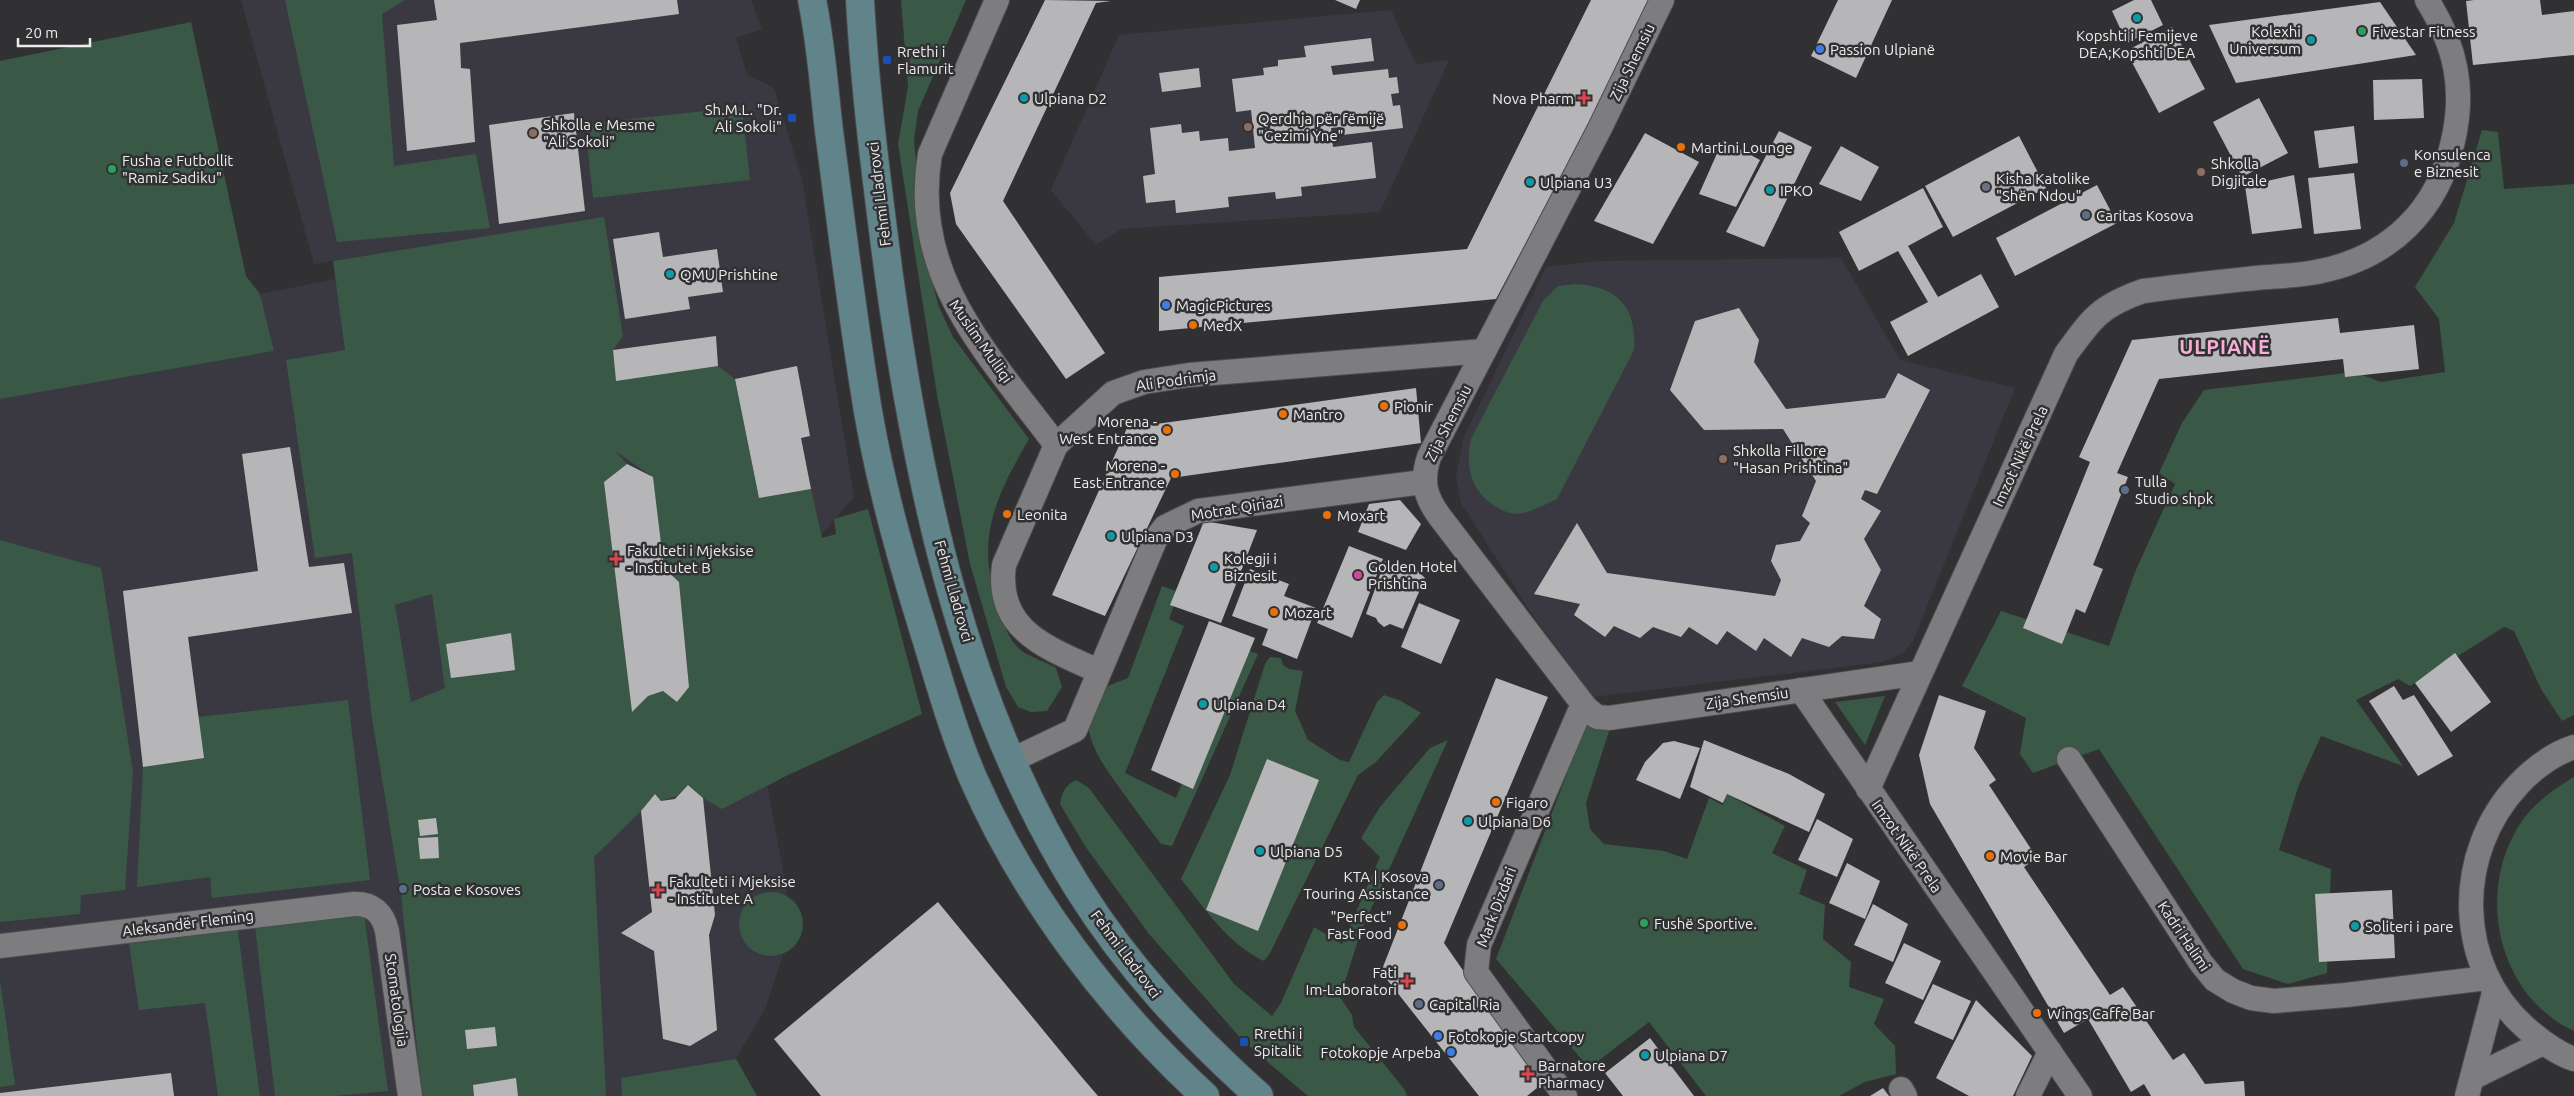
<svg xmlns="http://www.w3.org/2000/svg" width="2574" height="1096" font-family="Ubuntu,sans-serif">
  <rect width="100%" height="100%" fill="#313033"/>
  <g fill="#3a3942">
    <polygon points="241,0 751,0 762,29 736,38 747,74 774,88 802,179 854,497 795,566 746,670 793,925 765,1009 736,1058 757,1096 0,1096 0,399 274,351 260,294 340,278 540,228 314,264"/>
    <polygon points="1391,10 1416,64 1449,60 1380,212 1121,229 1096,245 1051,190 1119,35"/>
    <polygon points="1841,258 1900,360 2015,388 1913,641 1902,654 1883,662 1593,697 1530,611 1461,503 1456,478 1463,439 1546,267 1597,261"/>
  </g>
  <g fill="#3a5846" fill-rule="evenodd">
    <polygon points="285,0 405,0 382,14 394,166 476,154 490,228 337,242"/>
    <path d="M901,0H966L918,111L914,141L926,260L939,307L953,337L1029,439C994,500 974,541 1000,612C1005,627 1009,641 1022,651C1032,658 1046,662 1056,668L1062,687L1047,711L1031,712L1018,707L1006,687L970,564L937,395L898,144L908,87Z"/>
    <polygon points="191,22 246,276 260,294 274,351 0,399 0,61"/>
    <polygon points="742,107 750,180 593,198 585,124"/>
    <polygon points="2482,130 2498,132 2504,189 2574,184 2574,715 2562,721 2541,689 2514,631 2504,627 2410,686 2398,679 2356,700 2403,766 2321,736 2298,787 2279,850 2331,869 2327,973 2288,984 2243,969 2099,749 2033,773 2020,754 2026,718 1962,686 2001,611 2109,646 2135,572 2175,484 2159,473 2182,423 2204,390 2354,372 2381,382 2445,372 2439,319 2415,287 2454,223"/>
    <path d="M604,217L623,336L613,350L616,380L718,366L735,379L759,498L811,489L822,538L836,534L834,519L868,509L922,714L788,775L722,809L703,798L689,785L677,796L661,801L655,794L641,811L594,857L606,1096H422L401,894L372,718L352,553L315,558L286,360L345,350L333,261ZM615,451L653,477L664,568L679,582L689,687L677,702L663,691L648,696L632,712L604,482L627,464ZM432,594L445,688L411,702L395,605Z"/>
    <path d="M1575,284C1618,286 1637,308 1634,350L1557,499C1545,504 1531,513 1517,514C1508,514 1497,508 1489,502C1469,485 1466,465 1471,439L1543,301L1558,286Z"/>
    <polygon points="0,540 101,568 133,772 125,890 81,895 80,914 0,922"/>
    <path d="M1162,586L1179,592L1169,619L1184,626L1125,773L1176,798L1238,647L1258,654L1172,846L1161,844C1148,827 1136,811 1124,794C1103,765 1065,718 1107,687C1113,683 1122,681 1128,678Z"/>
    <path d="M1270,657L1281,658L1283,665L1289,669L1303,671L1295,711L1308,740L1340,760L1349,762L1377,702L1384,695L1401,701L1421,713L1376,762L1358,775L1270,953L1264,961C1229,945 1205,909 1181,879L1230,775L1265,664Z"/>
    <polygon points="1885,696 1865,745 1835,702"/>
    <polygon points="348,700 370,880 212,898 210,877 137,887 143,767 198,717"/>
    <polygon points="1586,724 1610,728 1586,803 1590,829 1604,844 1664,851 1687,859 1709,798 1723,805 1727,794 1785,826 1772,853 1807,870 1799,894 1825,905 1823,939 1851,962 1849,987 1884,999 1874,1024 1895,1046 1896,1074 1865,1082 1839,1096 1706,1096 1649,1022 1589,1068 1496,959"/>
    <path d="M1448,740L1361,931L1340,997L1352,1015L1354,1027L1405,1090L1407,1096H1308L1244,1042L1149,934L1085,846L1060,804C1062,793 1065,785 1076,780L1089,788L1234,984L1272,1016L1281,1003L1314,927L1342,944L1380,857L1361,838L1380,807L1430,748Z"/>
    <path d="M2574,777V1031C2496,995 2475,889 2522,821C2535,802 2554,789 2574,777Z"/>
    <circle cx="771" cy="924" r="32"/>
    <polygon points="364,914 388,1091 334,1096 275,1096 255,926"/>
    <polygon points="237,924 260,1096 218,1096 205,1003 139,1010 128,937"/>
    <polygon points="0,980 15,1085 0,1087"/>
    <polygon points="736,1059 757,1096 622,1096 621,1078"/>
  </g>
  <g fill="#b6b6b9">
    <polygon points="434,0 677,0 679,14 460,43 461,68 470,69 475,142 407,151 397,25 437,20"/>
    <polygon points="1045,0 1111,1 1096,3 1003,201 1105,353 1066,379 956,224 950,193"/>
    <polygon points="1335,0 1360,0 1356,9"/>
    <polygon points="1591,0 1649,0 1594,115 1496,299 1159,331 1159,277 1467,249"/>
    <polygon points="1838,0 1892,0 1856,78 1811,56"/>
    <polygon points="2134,0 2151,0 2163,25 2127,43 2112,11"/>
    <polygon points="2474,0 2540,0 2542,15 2574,11 2574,55 2473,65 2466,1"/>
    <polygon points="2380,2 2416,55 2236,83 2209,25"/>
    <polygon points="2172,27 2205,89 2159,113 2126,51"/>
    <polygon points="1371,38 1374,61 1331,66 1333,75 1388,69 1389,78 1397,77 1399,93 1391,94 1393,106 1400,105 1403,128 1342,135 1341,127 1331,128 1333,147 1372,142 1376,178 1301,187 1302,196 1276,199 1275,192 1228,197 1229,207 1176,213 1175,200 1146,203 1143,176 1155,174 1150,128 1181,124 1182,133 1199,131 1200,141 1228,138 1229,151 1255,148 1251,110 1236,112 1232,79 1264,75 1263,68 1278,66 1278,60 1306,57 1304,46"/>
    <polygon points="1199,68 1201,87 1162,92 1159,73"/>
    <polygon points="2422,79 2424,118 2374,120 2373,80"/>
    <polygon points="2259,98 2288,153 2242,177 2213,122"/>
    <polygon points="574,113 585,211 499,224 489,125"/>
    <polygon points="2354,126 2358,163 2319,168 2314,131"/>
    <polygon points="1779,131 1812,147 1764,247 1726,232"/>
    <polygon points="1645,133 1699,162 1653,244 1594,221"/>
    <polygon points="2019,136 2046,188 1953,237 1925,186"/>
    <polygon points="1723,140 1760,160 1736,207 1699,194"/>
    <polygon points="1841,146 1879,167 1861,201 1819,184"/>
    <polygon points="2354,173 2361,229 2314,234 2308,178"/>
    <polygon points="2294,175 2302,228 2252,234 2245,186"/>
    <polygon points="2097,185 2117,223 2015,276 1996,238"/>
    <polygon points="1923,188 1943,227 1908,246 1938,297 1981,274 1999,307 1908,356 1890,322 1928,302 1898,251 1859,271 1839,232"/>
    <polygon points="659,232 663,257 717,249 723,292 688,297 690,309 625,319 613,239"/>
    <polygon points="1739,308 1759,340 1754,362 1786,409 1885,398 1898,373 1930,390 1877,494 1865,490 1861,499 1881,511 1864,539 1881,570 1864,606 1881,619 1874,639 1842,636 1829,647 1802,638 1791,657 1764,638 1756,651 1727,631 1717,645 1689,627 1681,637 1653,627 1640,638 1614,626 1605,637 1574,615 1580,604 1534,594 1577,523 1607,573 1775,596 1781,580 1771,561 1776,545 1800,541 1810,523 1802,516 1816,481 1783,429 1704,430 1670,390 1695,321"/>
    <polygon points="2338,318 2340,333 2414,325 2419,369 2345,377 2343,359 2159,379 2117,473 2128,477 2093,565 2103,569 2085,613 2076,609 2062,644 2023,628 2090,462 2079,457 2132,340"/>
    <polygon points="716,336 718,366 616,381 613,350"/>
    <polygon points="797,366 810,436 801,438 811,489 759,498 735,379"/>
    <polygon points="1416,388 1421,443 1171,478 1105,616 1052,595 1127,428"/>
    <polygon points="290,447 309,567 344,563 352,613 188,637 204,758 143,767 123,591 258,571 242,454"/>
    <polygon points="627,464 653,477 664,568 679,582 689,687 677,702 663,691 648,696 632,712 604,482"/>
    <polygon points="1400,500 1421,524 1406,550 1358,532 1369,504"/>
    <polygon points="1204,521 1257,530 1221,623 1170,605"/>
    <polygon points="1349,546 1383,559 1352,638 1317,623"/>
    <polygon points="1385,561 1402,567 1404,564 1410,563 1425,578 1403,629 1390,624 1384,627 1378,622 1376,618 1366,614"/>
    <polygon points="1250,569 1289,584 1284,596 1316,608 1297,659 1262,645 1268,629 1232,616"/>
    <polygon points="1419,603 1460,620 1441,664 1401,647"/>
    <polygon points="1209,621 1255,638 1193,789 1151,770"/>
    <polygon points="511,633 515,670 451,678 446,644"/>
    <polygon points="2455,653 2491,702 2451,732 2415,683"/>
    <polygon points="1496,678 1548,697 1444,943 1542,1084 1527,1096 1479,1096 1381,972"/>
    <polygon points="2394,686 2403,700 2414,695 2453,756 2418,776 2369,701"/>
    <polygon points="1939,695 1986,711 1974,748 1996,780 1989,785 2037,858 2024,867 2110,995 2123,987 2173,1060 2184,1053 2205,1084 2244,1081 2245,1096 2151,1096 2144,1084 2131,1092 2088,1019 2064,1033 1930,804 1919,755"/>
    <polygon points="1704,740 1789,774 1825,794 1809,832 1727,794 1723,803 1690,787"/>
    <polygon points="1674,741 1700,748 1680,799 1636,780 1645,762 1663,743"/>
    <polygon points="1267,759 1319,780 1258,931 1206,910"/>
    <polygon points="688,785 703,798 715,915 709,935 717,1030 690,1046 663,1039 654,951 621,933 652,912 641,811 655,794 661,801 675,799"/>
    <polygon points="436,818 438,834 420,836 418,820"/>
    <polygon points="1817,819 1853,839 1837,877 1798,860"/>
    <polygon points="438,837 439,858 420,859 418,838"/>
    <polygon points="1847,863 1880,881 1865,919 1829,903"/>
    <polygon points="2392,890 2395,958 2319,962 2315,894"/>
    <polygon points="938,902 1080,1075 1098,1096 821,1096 774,1039"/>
    <polygon points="1873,904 1908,924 1893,962 1854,945"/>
    <polygon points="1904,943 1941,961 1923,1000 1885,983"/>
    <polygon points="1933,984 1971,1001 1953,1040 1914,1023"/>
    <polygon points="1976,1000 2032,1056 2013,1096 1969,1096 1936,1078"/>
    <polygon points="495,1027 497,1046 467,1049 465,1030"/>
    <polygon points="1650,1038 1694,1096 1623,1096 1605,1073"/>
    <polygon points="171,1073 174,1096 0,1096 0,1093"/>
    <polygon points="516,1078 518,1096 474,1096 473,1085"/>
    <polygon points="1883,1088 1889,1096 1870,1096"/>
  </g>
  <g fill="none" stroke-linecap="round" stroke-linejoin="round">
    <defs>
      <g id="street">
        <path d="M997,0L930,154C909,276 989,355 1056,445"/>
        <path d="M1662,0L1600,128L1429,457C1421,481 1425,497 1440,517L1586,708L1597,717L1609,718L1920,673"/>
        <path d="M1098,671C1048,648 995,631 1004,565L1056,445L1113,393L1144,382L1189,375L1484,351"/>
        <polyline points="1801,690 2080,1096"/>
        <path d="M2574,747C2553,754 2533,769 2518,785C2454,853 2454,966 2527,1029C2541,1041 2556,1053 2574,1059"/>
        <polyline points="2069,759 2201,963 2215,980 2233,991 2251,998 2274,1001 2346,995 2487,978"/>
        <polyline points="1010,761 1075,730 1155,540 1165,527 1198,511 1423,482"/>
        <path d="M1868,789L2066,354C2092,318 2100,306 2143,291C2181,286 2219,282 2256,278C2277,276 2300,276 2321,271C2390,257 2438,210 2453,141C2465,89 2456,46 2427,0"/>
        <path d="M0,946L354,904C372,903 383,913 387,931L410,1096"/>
        <polyline points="2472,1078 2543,1043"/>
        <polyline points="1901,1089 1905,1096"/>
        <polyline points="1565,1096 1476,972 1479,945 1579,713 1586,708"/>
        <polyline points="2028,1096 2050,1052"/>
        <polyline points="2467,1096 2494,993"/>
      </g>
      <g id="secondary">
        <path d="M812,0C821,43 824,88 829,131C840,214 850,297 863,380C875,464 897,544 922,625C938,676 952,729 973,778C1025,897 1110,1009 1205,1096"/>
        <path d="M860,0C865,92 877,184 889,276C918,486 964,705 1078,888C1128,968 1189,1033 1259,1096"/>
      </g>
    </defs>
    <use href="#street" stroke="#4c4b4d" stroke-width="26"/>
    <use href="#secondary" stroke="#4c4b4d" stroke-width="30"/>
    <use href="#street" stroke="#7d7d80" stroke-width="24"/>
    <use href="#secondary" stroke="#61848a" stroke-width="28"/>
  </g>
  <g fill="#0f9aa8" stroke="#313033" stroke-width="2">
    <circle cx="2137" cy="18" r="5"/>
    <circle cx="2311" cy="40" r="5"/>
    <circle cx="1024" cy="98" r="5"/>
    <circle cx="1530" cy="182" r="5"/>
    <circle cx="1770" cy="190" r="5"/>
    <circle cx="670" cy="274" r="5"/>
    <circle cx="1111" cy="536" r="5"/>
    <circle cx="1214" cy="567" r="5"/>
    <circle cx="1203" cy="704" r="5"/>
    <circle cx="1468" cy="821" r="5"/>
    <circle cx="1260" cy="851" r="5"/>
    <circle cx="2355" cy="926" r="5"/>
    <circle cx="1645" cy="1055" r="5"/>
  </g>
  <g fill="#2e9e5b" stroke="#313033" stroke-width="2">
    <circle cx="2362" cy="31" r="5"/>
    <circle cx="112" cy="169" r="5"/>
    <circle cx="1644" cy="923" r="5"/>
  </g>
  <g fill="#3f7fe0" stroke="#313033" stroke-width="2">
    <circle cx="1820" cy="49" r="5"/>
    <circle cx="1166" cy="305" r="5"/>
    <circle cx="1438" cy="1036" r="5"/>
    <circle cx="1451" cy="1052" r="5"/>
  </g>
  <g fill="#1a4fb4" stroke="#313033" stroke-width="2">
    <rect x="882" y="55" width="10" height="10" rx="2.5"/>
    <rect x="787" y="113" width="10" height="10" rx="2.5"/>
    <rect x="1239" y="1037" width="10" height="10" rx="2.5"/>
  </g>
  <g fill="#e0444e" stroke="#313033" stroke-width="2">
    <path d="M1581.5 90.5h5v5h5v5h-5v5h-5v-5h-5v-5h5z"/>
    <path d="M613.5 551.5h5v5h5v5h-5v5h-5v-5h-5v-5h5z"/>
    <path d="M655.5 882.5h5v5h5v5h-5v5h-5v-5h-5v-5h5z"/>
    <path d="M1404.5 973.5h5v5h5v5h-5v5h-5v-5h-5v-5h5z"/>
    <path d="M1525.5 1066.5h5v5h5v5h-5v5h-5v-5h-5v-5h5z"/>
  </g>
  <g fill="#8d6e63" stroke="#313033" stroke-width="2">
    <circle cx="1248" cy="127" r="5"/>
    <circle cx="533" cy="133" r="5"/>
    <circle cx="2201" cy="172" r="5"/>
    <circle cx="1723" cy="459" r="5"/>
  </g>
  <g fill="#e8710a" stroke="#313033" stroke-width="2">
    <circle cx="1681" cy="147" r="5"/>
    <circle cx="1193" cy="325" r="5"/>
    <circle cx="1384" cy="406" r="5"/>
    <circle cx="1283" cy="414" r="5"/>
    <circle cx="1167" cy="430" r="5"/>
    <circle cx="1175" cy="474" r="5"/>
    <circle cx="1007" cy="514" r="5"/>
    <circle cx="1327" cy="515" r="5"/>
    <circle cx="1274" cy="612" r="5"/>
    <circle cx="1496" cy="802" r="5"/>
    <circle cx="1990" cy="856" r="5"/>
    <circle cx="1402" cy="925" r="5"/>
    <circle cx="2037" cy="1013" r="5"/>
  </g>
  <g fill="#5c6f8a" stroke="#313033" stroke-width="2">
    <circle cx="2404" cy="163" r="5"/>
    <circle cx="2086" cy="215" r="5"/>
    <circle cx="2125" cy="490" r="5"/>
    <circle cx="1439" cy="885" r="5"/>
    <circle cx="403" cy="889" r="5"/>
    <circle cx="1419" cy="1004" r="5"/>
  </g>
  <circle fill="#6b7280" stroke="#313033" stroke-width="2" cx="1986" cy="187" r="5"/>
  <circle fill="#d1479c" stroke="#313033" stroke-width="2" cx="1358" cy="575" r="5"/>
  <g text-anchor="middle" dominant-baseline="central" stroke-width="5" stroke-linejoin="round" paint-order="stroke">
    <g font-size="15" fill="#ececed" stroke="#313033" text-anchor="start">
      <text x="2301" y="31" text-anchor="end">Kolexhi<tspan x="2301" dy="17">Universum</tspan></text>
      <text x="2372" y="31">Fivestar Fitness</text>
      <text x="2137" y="35" text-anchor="middle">Kopshti i Femijeve<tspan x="2137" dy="17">DEA;Kopshti DEA</tspan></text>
      <text x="1830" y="49">Passion Ulpianë</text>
      <text x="897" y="51">Rrethi i<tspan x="897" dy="17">Flamurit</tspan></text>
      <text x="1034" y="98">Ulpiana D2</text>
      <text x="1574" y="98" text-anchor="end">Nova Pharm</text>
      <text x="782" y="109" text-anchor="end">Sh.M.L. "Dr.<tspan x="782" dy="17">Ali Sokoli"</tspan></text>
      <text x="1258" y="118">Qerdhja për fëmijë<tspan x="1258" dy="17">"Gezimi Yne"</tspan></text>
      <text x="543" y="124">Shkolla e Mesme<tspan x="543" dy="17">"Ali Sokoli"</tspan></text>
      <text x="1691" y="147">Martini Lounge</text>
      <text x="2414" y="154">Konsulenca<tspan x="2414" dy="17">e Biznesit</tspan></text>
      <text x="122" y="160">Fusha e Futbollit<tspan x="122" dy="17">"Ramiz Sadiku"</tspan></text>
      <text x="2211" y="163">Shkolla<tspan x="2211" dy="17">Digjitale</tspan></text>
      <text x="1996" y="178">Kisha Katolike<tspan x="1996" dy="17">"Shën Ndou"</tspan></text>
      <text x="1540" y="182">Ulpiana U3</text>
      <text x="1780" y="190">IPKO</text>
      <text x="2096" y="215">Caritas Kosova</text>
      <text x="680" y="274">QMU Prishtine</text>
      <text x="1176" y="305">MagicPictures</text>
      <text x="1203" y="325">MedX</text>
      <text x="1394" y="406">Pionir</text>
      <text x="1293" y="414">Mantro</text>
      <text x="1157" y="421" text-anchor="end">Morena -<tspan x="1157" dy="17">West Entrance</tspan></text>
      <text x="1733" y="450">Shkolla Fillore<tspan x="1733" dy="17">"Hasan Prishtina"</tspan></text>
      <text x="1165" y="465" text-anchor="end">Morena -<tspan x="1165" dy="17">East Entrance</tspan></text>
      <text x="2135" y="481">Tulla<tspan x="2135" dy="17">Studio shpk</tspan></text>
      <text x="1017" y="514">Leonita</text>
      <text x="1337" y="515">Moxart</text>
      <text x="1121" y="536">Ulpiana D3</text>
      <text x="627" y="550">Fakulteti i Mjeksise<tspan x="627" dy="17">- Institutet B</tspan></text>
      <text x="1224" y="558">Kolegji i<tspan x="1224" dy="17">Biznesit</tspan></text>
      <text x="1368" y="566">Golden Hotel<tspan x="1368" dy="17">Prishtina</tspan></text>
      <text x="1284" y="612">Mozart</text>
      <text x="1213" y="704">Ulpiana D4</text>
      <text x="1506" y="802">Figaro</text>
      <text x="1478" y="821">Ulpiana D6</text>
      <text x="1270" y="851">Ulpiana D5</text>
      <text x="2000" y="856">Movie Bar</text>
      <text x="1429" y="876" text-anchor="end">KTA | Kosova<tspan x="1429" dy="17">Touring Assistance</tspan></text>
      <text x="669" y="881">Fakulteti i Mjeksise<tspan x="669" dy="17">- Institutet A</tspan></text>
      <text x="413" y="889">Posta e Kosoves</text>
      <text x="1392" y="916" text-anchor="end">"Perfect"<tspan x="1392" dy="17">Fast Food</tspan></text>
      <text x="1654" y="923">Fushë Sportive.</text>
      <text x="2365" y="926">Soliteri i pare</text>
      <text x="1397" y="972" text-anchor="end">Fati<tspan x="1397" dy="17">Im-Laboratori</tspan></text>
      <text x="1429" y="1004">Capital Ria</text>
      <text x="2047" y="1013">Wings Caffe Bar</text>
      <text x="1254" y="1033">Rrethi i<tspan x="1254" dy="17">Spitalit</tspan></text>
      <text x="1448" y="1036">Fotokopje Startcopy</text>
      <text x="1441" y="1052" text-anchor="end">Fotokopje Arpeba</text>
      <text x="1655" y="1055">Ulpiana D7</text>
      <text x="1538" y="1065">Barnatore<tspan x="1538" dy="17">Pharmacy</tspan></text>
    </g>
    <g font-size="15" fill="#ececed" stroke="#313033">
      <text transform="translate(1632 62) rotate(-64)">Zija Shemsiu</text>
      <text transform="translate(879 194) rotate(-97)">Fehmi Lladrovci</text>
      <text transform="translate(981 341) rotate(55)">Muslim Mulliqi</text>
      <text transform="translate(1176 380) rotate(-8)">Ali Podrimja</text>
      <text transform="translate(1448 423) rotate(-63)">Zija Shemsiu</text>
      <text transform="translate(2020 456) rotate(-65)">Imzot Nikë Prela</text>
      <text transform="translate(1237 508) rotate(-9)">Motrat Qiriazi</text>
      <text transform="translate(954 591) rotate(74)">Fehmi Lladrovci</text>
      <text transform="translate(1747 698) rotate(-8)">Zija Shemsiu</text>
      <text transform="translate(1907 846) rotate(55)">Imzot Nikë Prela</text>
      <text transform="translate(1496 907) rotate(-69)">Mark Dizdari</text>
      <text transform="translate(188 923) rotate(-7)">Aleksandër Fleming</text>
      <text transform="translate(2184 936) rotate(56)">Kadri Halimi</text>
      <text transform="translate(1126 954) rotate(53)">Fehmi Lladrovci</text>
      <text transform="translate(397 1000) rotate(82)">Stomatologjia</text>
    </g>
    <g font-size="20" font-weight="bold" letter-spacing="1" fill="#f8add5" stroke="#313033">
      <text x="2225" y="346">ULPIANË</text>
    </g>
  </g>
  <path d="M18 38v8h72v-8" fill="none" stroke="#ececed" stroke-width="2.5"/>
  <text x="25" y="38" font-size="15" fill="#ececed" stroke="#313033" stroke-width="4" paint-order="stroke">20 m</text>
</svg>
